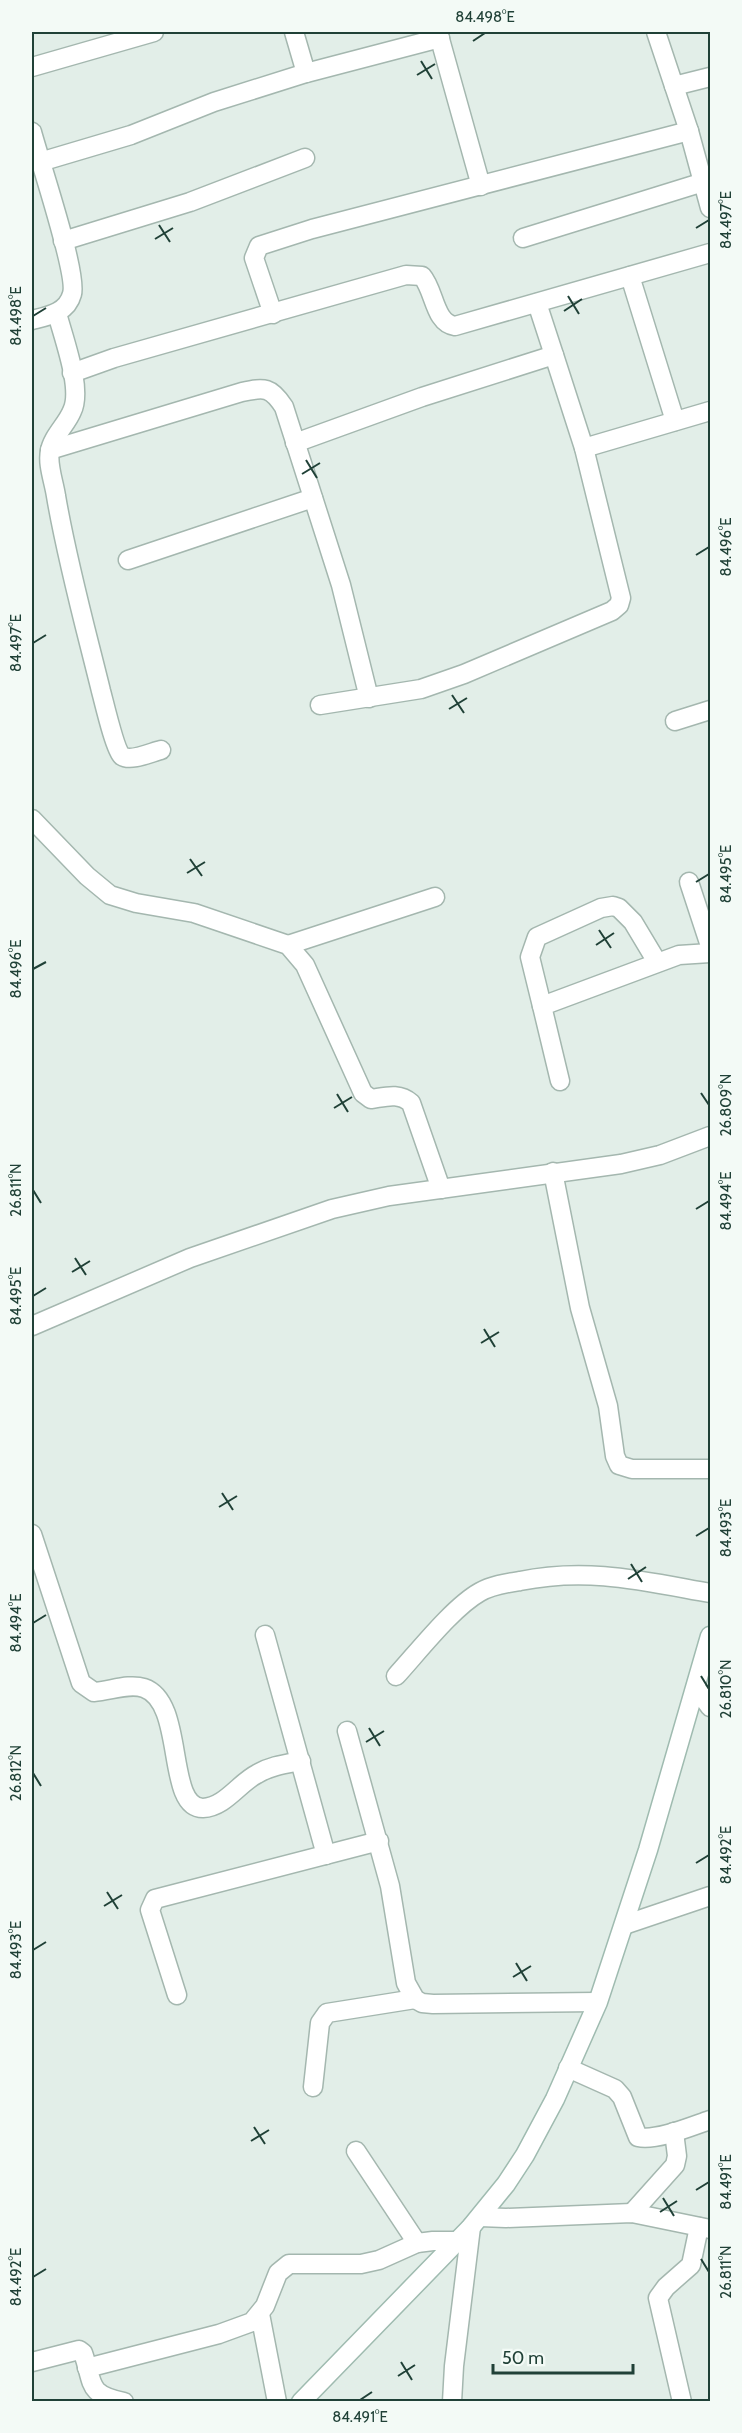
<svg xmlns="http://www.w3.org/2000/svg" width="742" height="2433" font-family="Cabin,sans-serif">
  <rect width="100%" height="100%" fill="#e2eee8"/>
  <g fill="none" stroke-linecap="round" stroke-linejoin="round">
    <defs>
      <g id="street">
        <polyline points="294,32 306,73"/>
        <polyline points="438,32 481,186"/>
        <polyline points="656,32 689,131 710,208"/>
        <polyline points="32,67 154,32"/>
        <polyline points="674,86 710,77"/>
        <path d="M32,132C39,159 78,274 72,294C67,313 48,316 32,320"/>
        <polyline points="40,162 131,135 214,102 306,73 440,38"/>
        <polyline points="523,238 710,180"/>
        <polyline points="63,241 190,202 305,158"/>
        <polyline points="630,276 675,421"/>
        <polyline points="537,303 554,355"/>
        <path d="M57,313C63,337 83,389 72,411C67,424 52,437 50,451C47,464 54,482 56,496C67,561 85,626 101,691C104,702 115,750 122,756C131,762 152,752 161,750"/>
        <polyline points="273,314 254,258 259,246 312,229 689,131"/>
        <path d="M72,373L114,358L406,275L422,276C435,291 434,323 455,326L710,253"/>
        <polyline points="295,443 422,397 554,355 584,448 621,598 619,605 612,611 464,674 421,689 320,705"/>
        <polyline points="584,448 710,411"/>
        <path d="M50,450L242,392C265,387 271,387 284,407L341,585L369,698"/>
        <polyline points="128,560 313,498"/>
        <polyline points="675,721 710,710"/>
        <path d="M32,819L87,876L110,895L136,903L194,913L288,945L305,965L363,1093L371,1099C385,1097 399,1092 411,1103L441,1189"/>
        <polyline points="689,882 710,946"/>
        <polyline points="288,945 435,897"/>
        <polyline points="542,1006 530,957 537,937 601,908 613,906 619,908 633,922 657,962"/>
        <polyline points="560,1081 542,1006 679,955 710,953"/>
        <polyline points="553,1172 580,1308 608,1406 615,1456 619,1465 632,1469 710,1469"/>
        <polyline points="32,1326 190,1258 332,1209 389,1196 621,1164 660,1155 710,1136"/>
        <path d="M32,1534L81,1683L94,1692C110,1691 129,1683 144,1688C186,1702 165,1808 203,1808C225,1807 239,1783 257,1774C270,1766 285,1764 301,1761"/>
        <polyline points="265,1635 326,1855"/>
        <path d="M396,1676C418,1652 453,1607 480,1592C492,1585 507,1583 520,1581C588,1567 643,1581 710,1593"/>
        <polyline points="696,1688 710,1707"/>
        <polyline points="347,1731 390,1886 406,1983 415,1999 422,2003 433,2004 597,2002"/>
        <polyline points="624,1925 710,1896"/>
        <polyline points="177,1995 150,1910 155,1899 379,1841"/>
        <path d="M568,2068L615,2089L622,2097L638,2137C657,2141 692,2126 710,2120"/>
        <polyline points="313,2087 320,2023 327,2013 415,1999"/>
        <polyline points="356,2151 417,2243"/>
        <polyline points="632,2213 675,2165 677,2156 674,2132"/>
        <polyline points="480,2217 506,2218 632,2213 710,2229"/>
        <polyline points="260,2314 277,2402"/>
        <path d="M32,2362L79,2350L83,2353C94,2384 86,2394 124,2402"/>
        <polyline points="87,2368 219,2334 252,2322 265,2306 278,2273 289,2264 361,2264 379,2260 417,2243 433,2241 456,2241"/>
        <polyline points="452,2402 454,2366 471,2227"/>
        <polyline points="682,2402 658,2298 666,2287 691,2265 699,2227"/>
      </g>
      <polyline id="secondary" points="301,2402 471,2227 506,2184 525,2155 555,2099 598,2002 648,1850 710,1636"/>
    </defs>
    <use href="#street" stroke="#a4b7af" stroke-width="21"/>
    <use href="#secondary" stroke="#9fbbb0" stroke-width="21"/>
    <use href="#street" stroke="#fff" stroke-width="18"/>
    <use href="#secondary" stroke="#fff" stroke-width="18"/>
  </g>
  <path fill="none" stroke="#204137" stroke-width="2" d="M473,41L485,33M421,61L432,79M417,75L435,64M159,225L170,242M696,228L709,220M155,239L173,228M568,296L579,314M564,311L582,299M33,316L46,308M306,460L317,478M302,474L320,463M696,555L709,547M33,643L46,635M452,695L464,713M449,709L467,698M190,859L202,876M187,873L205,862M696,882L709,874M599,930L611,948M596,945L614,933M33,969L46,962M701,1093L709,1105M337,1094L348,1112M334,1108L352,1097M33,1190L41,1203M696,1209L709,1201M75,1258L86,1275M72,1272L90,1261M33,1296L46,1288M484,1329L495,1347M481,1343L499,1332M222,1493L233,1510M219,1507L237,1496M696,1536L709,1528M631,1564L642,1582M628,1579L646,1567M33,1623L46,1615M701,1676L709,1689M369,1728L380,1746M366,1742L384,1731M33,1773L41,1786M696,1863L709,1855M107,1892L118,1909M104,1906L122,1895M33,1950L46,1942M516,1963L527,1981M513,1977L531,1966M254,2127L265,2144M251,2141L269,2130M696,2190L709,2182M663,2198L674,2216M660,2212L677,2201M701,2259L709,2272M33,2277L46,2269M401,2362L412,2380M398,2376L415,2365M360,2400L372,2392"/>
  <rect width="742" height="2433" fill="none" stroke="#f3faf6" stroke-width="66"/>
  <path d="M493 2364v9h140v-9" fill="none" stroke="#204137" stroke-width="3"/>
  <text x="502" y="2364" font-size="18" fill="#204137" stroke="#f3faf6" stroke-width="4.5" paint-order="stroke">50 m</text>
  <rect x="33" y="33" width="676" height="2367" fill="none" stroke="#204137" stroke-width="2"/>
  <g font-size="15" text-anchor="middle" fill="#204137">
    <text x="485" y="22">84.498°E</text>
    <text transform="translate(726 220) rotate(-90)" y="5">84.497°E</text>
    <text transform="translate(16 316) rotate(-90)" y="5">84.498°E</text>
    <text transform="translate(726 547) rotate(-90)" y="5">84.496°E</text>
    <text transform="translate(16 643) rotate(-90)" y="5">84.497°E</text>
    <text transform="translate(726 874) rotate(-90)" y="5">84.495°E</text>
    <text transform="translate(16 969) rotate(-90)" y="5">84.496°E</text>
    <text transform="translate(726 1105) rotate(-90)" y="5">26.809°N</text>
    <text transform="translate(16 1190) rotate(-90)" y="5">26.811°N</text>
    <text transform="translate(726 1201) rotate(-90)" y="5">84.494°E</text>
    <text transform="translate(16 1296) rotate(-90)" y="5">84.495°E</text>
    <text transform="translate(726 1528) rotate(-90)" y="5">84.493°E</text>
    <text transform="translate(16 1623) rotate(-90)" y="5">84.494°E</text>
    <text transform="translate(726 1689) rotate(-90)" y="5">26.810°N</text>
    <text transform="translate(16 1773) rotate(-90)" y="5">26.812°N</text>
    <text transform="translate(726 1855) rotate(-90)" y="5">84.492°E</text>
    <text transform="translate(16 1950) rotate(-90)" y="5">84.493°E</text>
    <text transform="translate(726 2182) rotate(-90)" y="5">84.491°E</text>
    <text transform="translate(726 2272) rotate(-90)" y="5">26.811°N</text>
    <text transform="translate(16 2277) rotate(-90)" y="5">84.492°E</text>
    <text x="360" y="2422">84.491°E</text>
  </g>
</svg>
